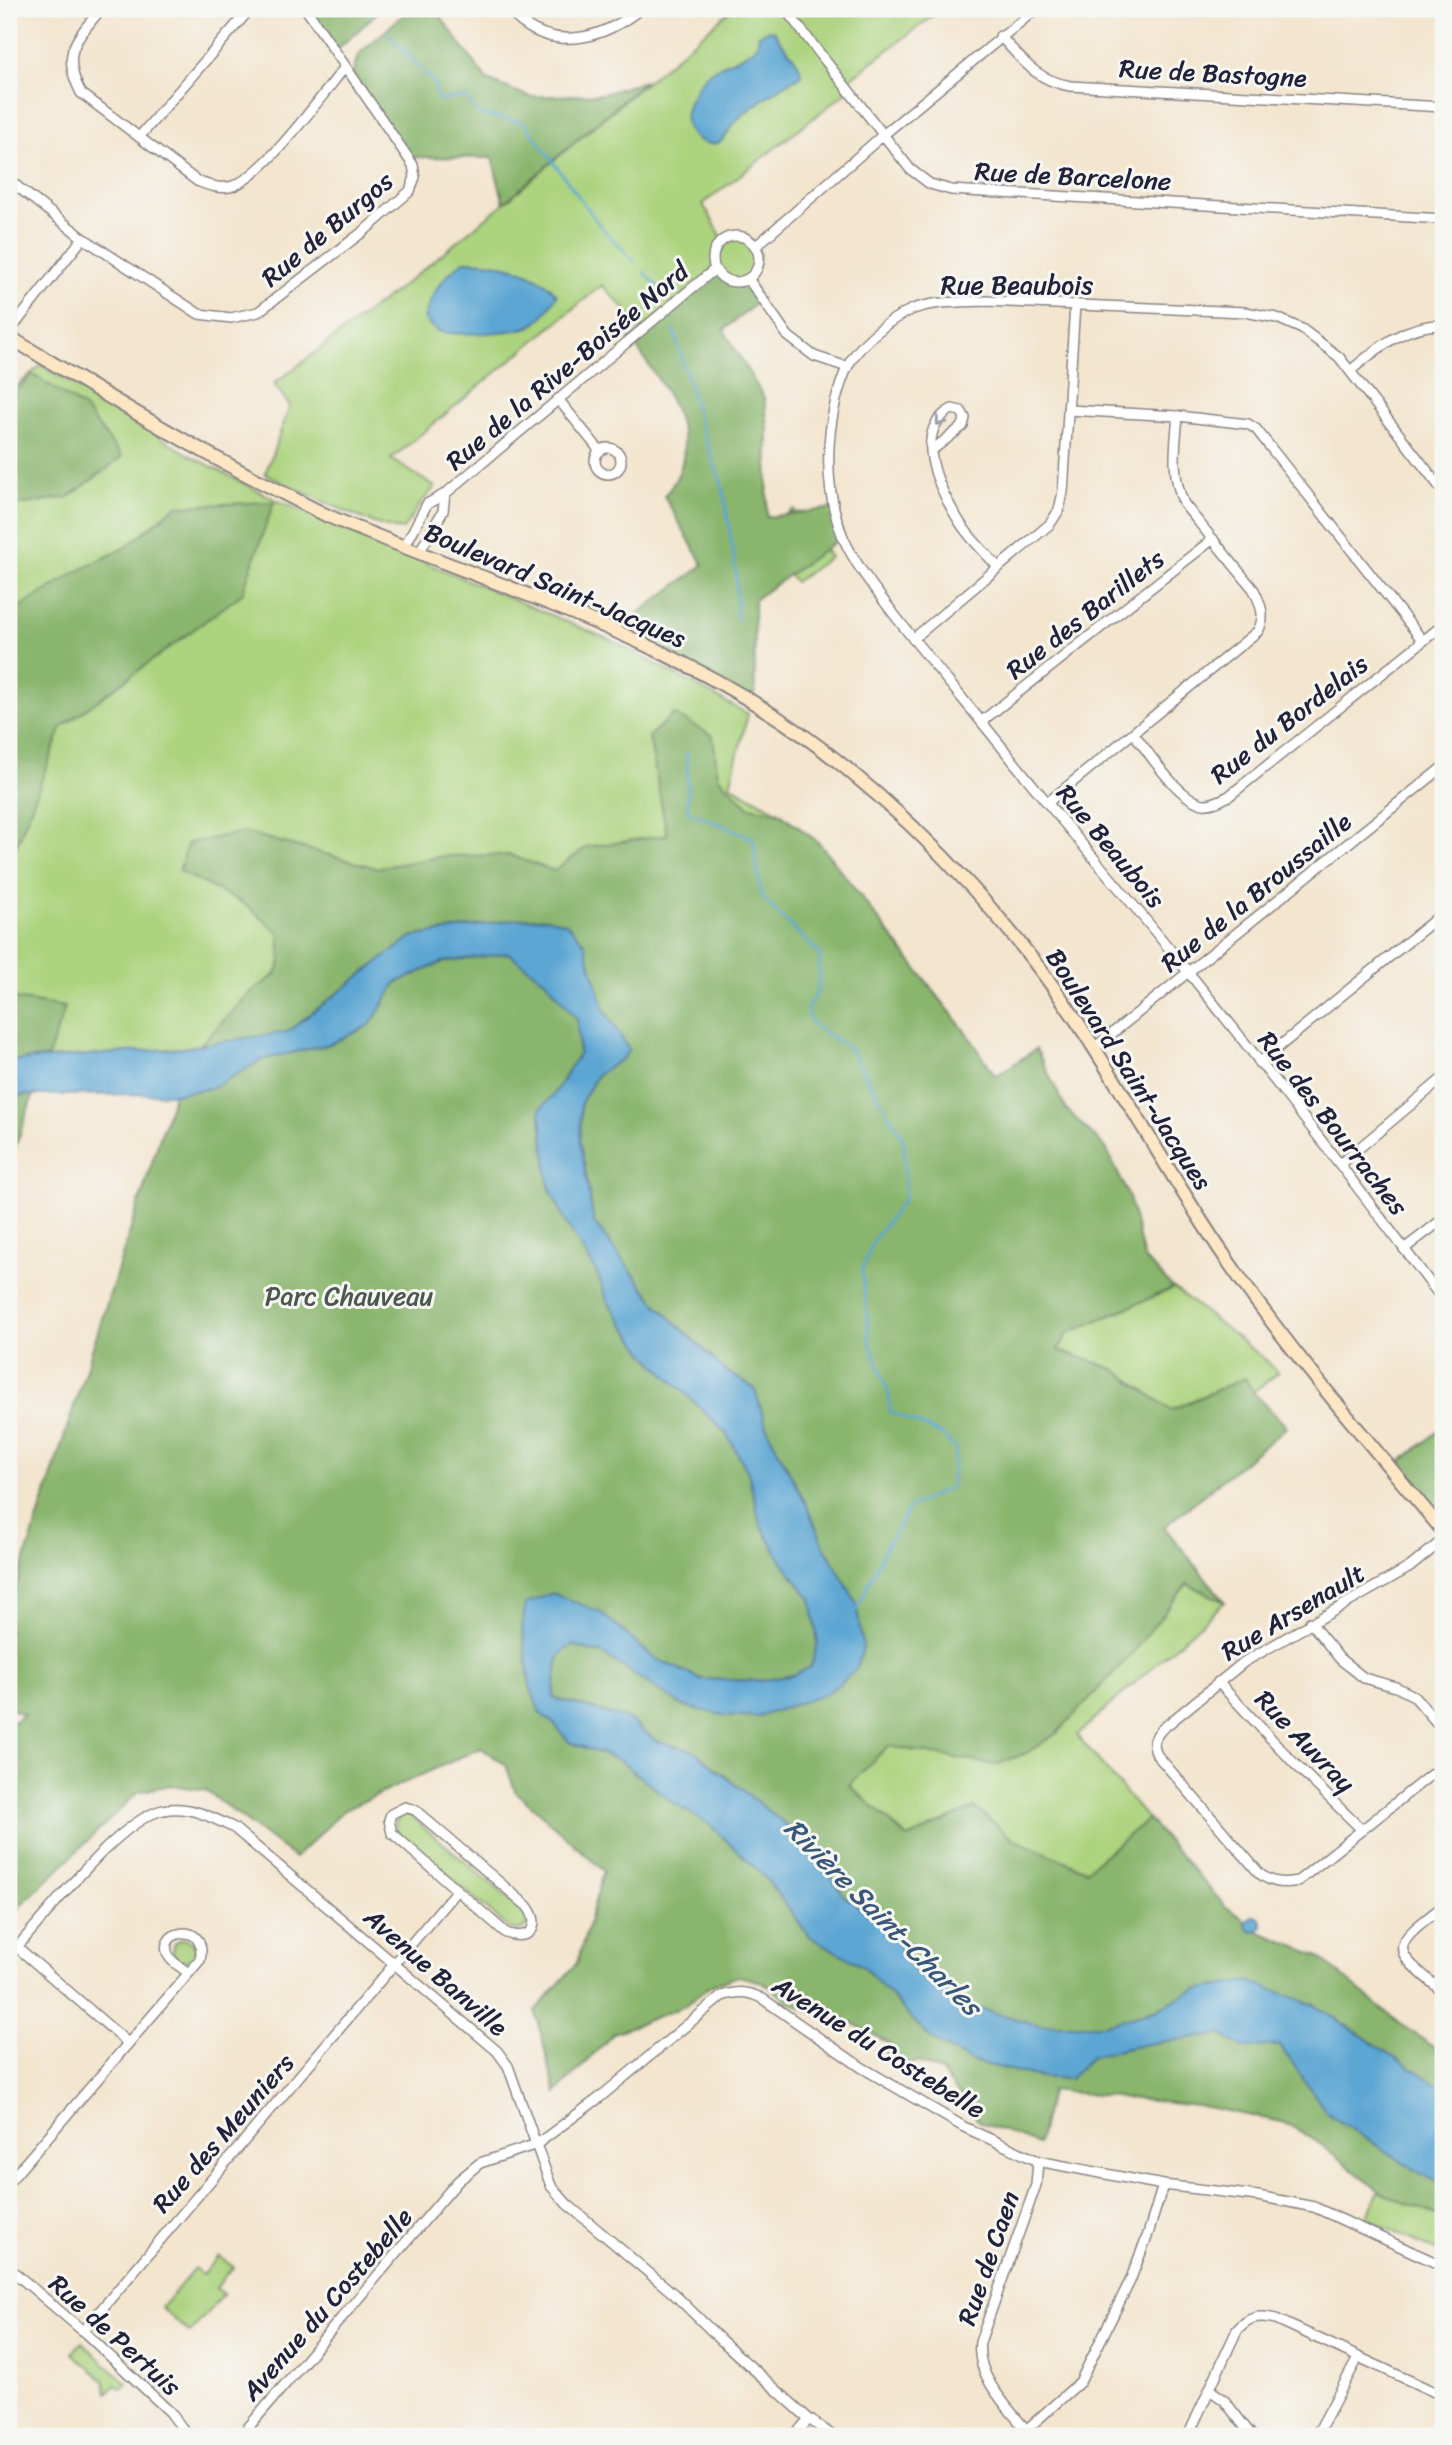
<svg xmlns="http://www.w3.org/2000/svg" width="1452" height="2445" font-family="Sriracha,sans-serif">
  <rect width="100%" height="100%" fill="#f6f6f2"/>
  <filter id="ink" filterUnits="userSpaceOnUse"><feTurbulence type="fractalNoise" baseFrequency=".0143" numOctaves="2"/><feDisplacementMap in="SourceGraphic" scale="14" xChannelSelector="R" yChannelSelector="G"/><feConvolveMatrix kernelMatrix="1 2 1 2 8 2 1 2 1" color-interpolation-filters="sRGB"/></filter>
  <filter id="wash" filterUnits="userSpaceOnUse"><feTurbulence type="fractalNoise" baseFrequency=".00686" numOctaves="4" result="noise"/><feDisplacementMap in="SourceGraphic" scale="28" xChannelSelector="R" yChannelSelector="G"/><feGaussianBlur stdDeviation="1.57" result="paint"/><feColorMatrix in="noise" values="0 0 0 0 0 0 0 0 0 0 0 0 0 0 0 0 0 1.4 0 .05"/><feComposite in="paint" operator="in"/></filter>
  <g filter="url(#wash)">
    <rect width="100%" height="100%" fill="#f3e5ce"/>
    <g fill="#acd37e" stroke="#677a5c" stroke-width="2">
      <path d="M732,9H942L843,84L848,91L703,204L723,239C789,221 752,317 715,270L643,329L602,285L391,459L435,487L422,502L403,529C386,534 287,484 265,474L290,406L274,384L415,276L504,203Z"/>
      <polygon points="41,365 193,457 276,500 615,642 748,714 730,785 779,812 819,843 971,1039 1025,1317 1163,1526 1225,1602 1077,1735 1148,1819 1225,1986 882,1923 754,1388 200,1045 183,1048 9,1061 9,393"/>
      <polygon points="794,509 830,557 795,582 783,566 766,530"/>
      <polygon points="1174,1288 1267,1361 1278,1373 1253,1392 1245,1378 1171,1410 1114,1369 1058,1350 1068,1333"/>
      <path d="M408,1814L525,1912L528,1920L525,1928L517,1931L509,1928L398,1833C392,1823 397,1814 408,1814Z"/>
      <circle cx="184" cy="1950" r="11"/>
      <polygon points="1379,2191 1443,2218 1443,2254 1366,2219"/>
      <polygon points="219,2256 233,2267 216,2288 223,2294 190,2333 161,2308 194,2269 202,2275"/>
      <polygon points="82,2342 127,2384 122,2389 116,2385 107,2393 104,2380 72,2353"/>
    </g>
    <g fill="#89b56d" stroke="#566c54" stroke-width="2">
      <polygon points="306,9 381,9 336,51"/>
      <polygon points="410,9 435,9 487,80 530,97 603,94 645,81 504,203 492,158 408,157 352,75 358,55"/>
      <path d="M715,269C725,282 733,283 749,280L761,299L724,330L764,398L768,428L767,517L834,508L843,536L754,600L755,701L616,630L703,565L664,496C712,443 662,386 631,339Z"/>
      <polygon points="32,374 83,407 122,457 69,497 13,506 9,520 9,400"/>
      <polygon points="274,502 242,594 62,727 16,847 9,850 9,614 78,571 126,547 176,506"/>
      <polygon points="674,714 713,736 718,777 749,807 779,812 819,843 971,1039 996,1076 1036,1049 1066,1109 1106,1148 1129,1197 1144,1258 1173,1288 1068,1333 1058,1350 1114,1369 1171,1410 1245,1378 1253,1392 1287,1427 1164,1527 1225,1602 1187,1584 1132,1653 1057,1733 1028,1752 996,1765 888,1746 849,1785 908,1838 975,1807 1013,1839 1086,1870 1148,1819 1224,1905 1262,1933 1317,1955 1403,2026 1443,2053 1443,2088 1314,2005 1225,1986 1194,1990 1155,2010 1103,2025 1039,2025 970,2006 912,1969 891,1931 844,1896 807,1842 694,1751 656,1741 627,1719 553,1698 559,1654 572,1645 603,1654 683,1706 826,1694 856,1612 856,1602 824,1546 806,1504 769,1433 754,1388 727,1372 659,1307 594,1223 580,1141 581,1103 597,1075 623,1058 628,1050 605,1011 584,943 546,918 515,919 412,937 287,1032 233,1042 200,1045 251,992 276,974 281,961 279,933 245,904 179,871 188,843 244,832 377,868 445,856 510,855 554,871 587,847 667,835 649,736"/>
      <path d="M508,953L546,981L577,1019L579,1053L554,1094L540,1109L549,1186L566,1223L596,1271L608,1302L646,1355L726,1433L748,1472L760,1523L782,1562L811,1599L818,1642L811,1667L793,1675L760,1681L701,1679L654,1658L600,1612L526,1604L522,1627L530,1686L540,1713L554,1724L569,1742L619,1760L675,1804L709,1824L764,1876L809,1936L864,1967L930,2038L970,2061L1041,2077L1069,2079L1092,2056L1152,2043L1221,2034L1244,2048L1280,2045L1327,2113L1421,2174L1443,2183V2217C1424,2209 1393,2201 1377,2189C1346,2166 1319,2138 1282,2122L1207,2107L1051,2090L1038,2144L980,2122L941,2072L918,2062L896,2066L884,2059L889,2043L841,2017H822L789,2002L763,1982L738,1976L710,1986L685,2006L614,2033L556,2093L535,2011L577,1963L604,1871L515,1791L506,1765L481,1748L344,1810L295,1858L205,1790L170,1785L138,1792L9,1917V1723L15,1721L24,1714L9,1708V1609L174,1094L212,1088L264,1059L330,1044L370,1025L396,983L443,962Z"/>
      <polygon points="15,999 65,1007 48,1057 9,1061 9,1002"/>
      <polygon points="33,1095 9,1166 9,1097"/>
      <polygon points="1443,1427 1443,1515 1399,1463"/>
    </g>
    <g fill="#5ca6d3" stroke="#3f6487" stroke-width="2">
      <path d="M768,30L775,31C781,49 800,55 801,76C784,84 747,109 735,122C728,130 725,143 713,144C705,145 694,138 690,132C682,120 686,108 692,96C711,58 729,69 757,46L759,35Z"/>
      <path d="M464,261C494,260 538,270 557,295C551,305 543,319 533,325C518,333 451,337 435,330C431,327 427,322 424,318C433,291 441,278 464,261Z"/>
      <polygon points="546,918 566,923 584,942 605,1011 629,1050 623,1058 597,1075 581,1103 580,1141 594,1223 659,1307 727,1372 754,1388 769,1433 806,1504 824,1546 856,1602 863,1648 856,1670 826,1694 758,1717 723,1715 683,1706 603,1654 572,1645 559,1655 553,1698 628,1719 656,1741 694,1751 807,1842 844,1896 891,1931 912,1969 970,2006 1039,2025 1103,2025 1155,2010 1194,1990 1249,1981 1314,2005 1443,2088 1443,2183 1421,2174 1327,2113 1280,2045 1244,2048 1221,2034 1152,2043 1092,2056 1070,2079 1041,2077 970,2061 930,2038 864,1967 809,1936 764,1876 709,1824 675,1804 619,1760 569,1742 554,1724 540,1713 530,1686 522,1627 525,1604 552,1593 600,1612 654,1658 701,1679 760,1681 793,1675 811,1667 818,1642 811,1599 782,1562 760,1523 748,1472 726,1433 646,1355 608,1302 596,1271 566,1223 549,1186 540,1109 554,1094 579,1053 577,1019 546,981 508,953 442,962 396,983 370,1025 330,1044 264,1059 212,1088 174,1094 29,1095 9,1097 9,1061 183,1048 287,1032 411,937 515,919"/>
      <circle cx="1254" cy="1924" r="8"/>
    </g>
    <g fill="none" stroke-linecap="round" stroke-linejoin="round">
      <g stroke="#5ca6d3" stroke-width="2.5">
        <polyline points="364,9 372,15"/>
        <polyline points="388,33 435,84 438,100 466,97 478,114 524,122 601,227 635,262"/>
        <polyline points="644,272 661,290"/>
        <polyline points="674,330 699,420 723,488 736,571 737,619"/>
        <polyline points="687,753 688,811 753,838 761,894 771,907 820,954 818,990 807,1009 812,1024 849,1048 904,1140 905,1198 873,1241 862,1270 870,1342 889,1395 890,1412 941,1434 956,1449 951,1487 910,1507 884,1550 856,1612"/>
      </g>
    </g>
  </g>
  <g filter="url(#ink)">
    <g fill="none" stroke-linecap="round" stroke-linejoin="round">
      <defs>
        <g id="street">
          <path d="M101,9C76,40 60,53 81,93L197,181C208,185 218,189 229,187C261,181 323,94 345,67"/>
          <path d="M508,9C513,14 518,20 524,24C562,51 607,36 640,9"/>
          <polyline points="785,9 910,169 930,184 951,190 1443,219"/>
          <path d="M1000,36C1024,61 1034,79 1070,86L1443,107"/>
          <polyline points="140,136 250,9"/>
          <polyline points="9,180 83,238 199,314 231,318 258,312 364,231 410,191 415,177 413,165 306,9"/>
          <circle cx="736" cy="259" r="23"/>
          <polyline points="756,246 883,135 1036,9"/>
          <polyline points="749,280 788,336 814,356 847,367"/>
          <polyline points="9,332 83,238"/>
          <path d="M1350,371C1378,348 1405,324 1443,325"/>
          <polyline points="558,399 600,451"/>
          <polyline points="1068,410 1178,416 1248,424 1256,429 1423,641"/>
          <circle cx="608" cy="461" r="13"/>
          <path d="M931,451L963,426L965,418L961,411L952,409C910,431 940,491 959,521C969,538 985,552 998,567"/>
          <path d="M1443,491L1339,357L1302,329L1277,318L1245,312L985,301C961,302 936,301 913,309C889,319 856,346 846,370C825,421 822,485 843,537C855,565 875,589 893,613C929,660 968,704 1005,751C1065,826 1129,898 1189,973C1276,1080 1360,1190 1443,1300"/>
          <polyline points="405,546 427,504 445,494 715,269"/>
          <polyline points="420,551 443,511 445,494"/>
          <polyline points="913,639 1050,524 1059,510 1063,492 1075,304"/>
          <polyline points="982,721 1213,539"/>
          <path d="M1134,734C1150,754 1177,798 1203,804C1212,805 1221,800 1229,796L1443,625"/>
          <path d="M1047,803L1258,631C1266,617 1261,605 1254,590L1184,504C1171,475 1175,447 1178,416"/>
          <polyline points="1094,1048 1443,767"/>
          <polyline points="1259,1063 1443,913"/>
          <polyline points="1340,1164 1443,1078"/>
          <polyline points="1404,1249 1443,1219"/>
          <path d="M1443,1540L1410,1567L1244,1662L1161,1730C1154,1738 1152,1745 1157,1755L1260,1874C1272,1883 1283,1884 1298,1881L1443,1765"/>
          <polyline points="1310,1622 1340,1659 1364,1678 1396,1687 1414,1696 1443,1730"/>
          <polyline points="1218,1682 1293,1762 1362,1830"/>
          <path d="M405,1807L415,1810L527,1906C543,1926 529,1942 506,1933L392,1833L389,1820L391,1814Z"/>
          <path d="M1443,1906C1387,1949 1391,1948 1443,1992"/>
          <polyline points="17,1947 128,2043"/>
          <path d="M9,1956C44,1919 117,1820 163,1810C189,1805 212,1817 234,1828L497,2051L508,2066L551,2186L567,2204L674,2294L722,2341L809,2419L833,2436"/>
          <path d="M9,2182L200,1960C209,1918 152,1931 170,1958C174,1964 183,1968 188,1973"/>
          <polyline points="9,2268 83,2331 170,2412 188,2436"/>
          <polyline points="83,2331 457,1890"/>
          <polyline points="1210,2390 1224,2400 1252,2436"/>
          <polyline points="1026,2430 1080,2382 1130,2281 1148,2234 1163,2185"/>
          <path d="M241,2436L458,2181L480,2163L537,2144L599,2098L722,1996C738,1991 748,1991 763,1999L861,2067L964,2127L1038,2161L1163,2185L1258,2196L1314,2207L1443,2266"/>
          <polyline points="794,2436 809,2419"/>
          <path d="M1031,2436C1011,2410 975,2378 980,2342L1036,2185L1038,2161"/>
          <path d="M1188,2436L1237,2330C1249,2316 1259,2315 1276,2319L1443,2396"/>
          <polyline points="1316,2436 1358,2358"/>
        </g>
        <path id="secondary" d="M9,337C91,386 174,437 259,481C282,492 305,505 328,516C507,592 692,641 846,768C933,839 1016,929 1078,1023C1124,1093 1165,1166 1211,1236C1280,1341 1363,1435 1443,1531"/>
      </defs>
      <use href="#street" stroke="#8a8484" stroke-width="12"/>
      <use href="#secondary" stroke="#8a8484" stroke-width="16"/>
      <use href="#street" stroke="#fff" stroke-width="9"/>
      <use href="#secondary" stroke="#fce6c4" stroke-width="12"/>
    </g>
    <defs><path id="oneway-chevron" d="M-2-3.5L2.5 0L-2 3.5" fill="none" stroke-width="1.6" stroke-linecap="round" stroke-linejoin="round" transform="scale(1.75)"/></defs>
    <use stroke="#9c9ca7" href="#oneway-chevron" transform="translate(940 421) rotate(129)"/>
  </g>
  <g text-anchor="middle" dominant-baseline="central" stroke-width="6" stroke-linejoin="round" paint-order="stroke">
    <g font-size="26" fill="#22223b" stroke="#f6f6f2">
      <text transform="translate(1213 73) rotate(3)">Rue de Bastogne</text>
      <text transform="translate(1073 176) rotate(3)">Rue de Barcelone</text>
      <text transform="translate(327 229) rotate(-40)">Rue de Burgos</text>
      <text x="1017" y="285">Rue Beaubois</text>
      <text transform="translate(567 366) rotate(-40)">Rue de la Rive-Boisée Nord</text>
      <text transform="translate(555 585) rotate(23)">Boulevard Saint-Jacques</text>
      <text transform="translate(1085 614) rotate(-38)">Rue des Barillets</text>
      <text transform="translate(1289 719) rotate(-38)">Rue du Bordelais</text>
      <text transform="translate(1111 846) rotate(50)">Rue Beaubois</text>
      <text transform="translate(1256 892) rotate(-39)">Rue de la Broussaille</text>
      <text transform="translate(1129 1069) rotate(57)">Boulevard Saint-Jacques</text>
      <text transform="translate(1333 1123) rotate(52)">Rue des Bourraches</text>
      <text transform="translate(1293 1612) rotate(-31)">Rue Arsenault</text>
      <text transform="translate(1305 1741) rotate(46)">Rue Auvray</text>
      <text transform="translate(436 1972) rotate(41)">Avenue Banville</text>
      <text transform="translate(879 2047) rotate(32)">Avenue du Costebelle</text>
      <text transform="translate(223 2133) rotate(-49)">Rue des Meuniers</text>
      <text transform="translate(988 2258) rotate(-71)">Rue de Caen</text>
      <text transform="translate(327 2304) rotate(-49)">Avenue du Costebelle</text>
      <text transform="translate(115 2335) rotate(42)">Rue de Pertuis</text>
    </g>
    <g font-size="26" fill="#4b574f" stroke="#f6f6f2">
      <text x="349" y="1296">Parc Chauveau</text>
    </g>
    <g font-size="28" font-style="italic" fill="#395778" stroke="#f6f6f2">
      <text transform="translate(883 1917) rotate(45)">Rivière Saint-Charles</text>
    </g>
  </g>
  <rect width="1452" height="2445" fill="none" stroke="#f6f6f2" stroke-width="35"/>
</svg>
